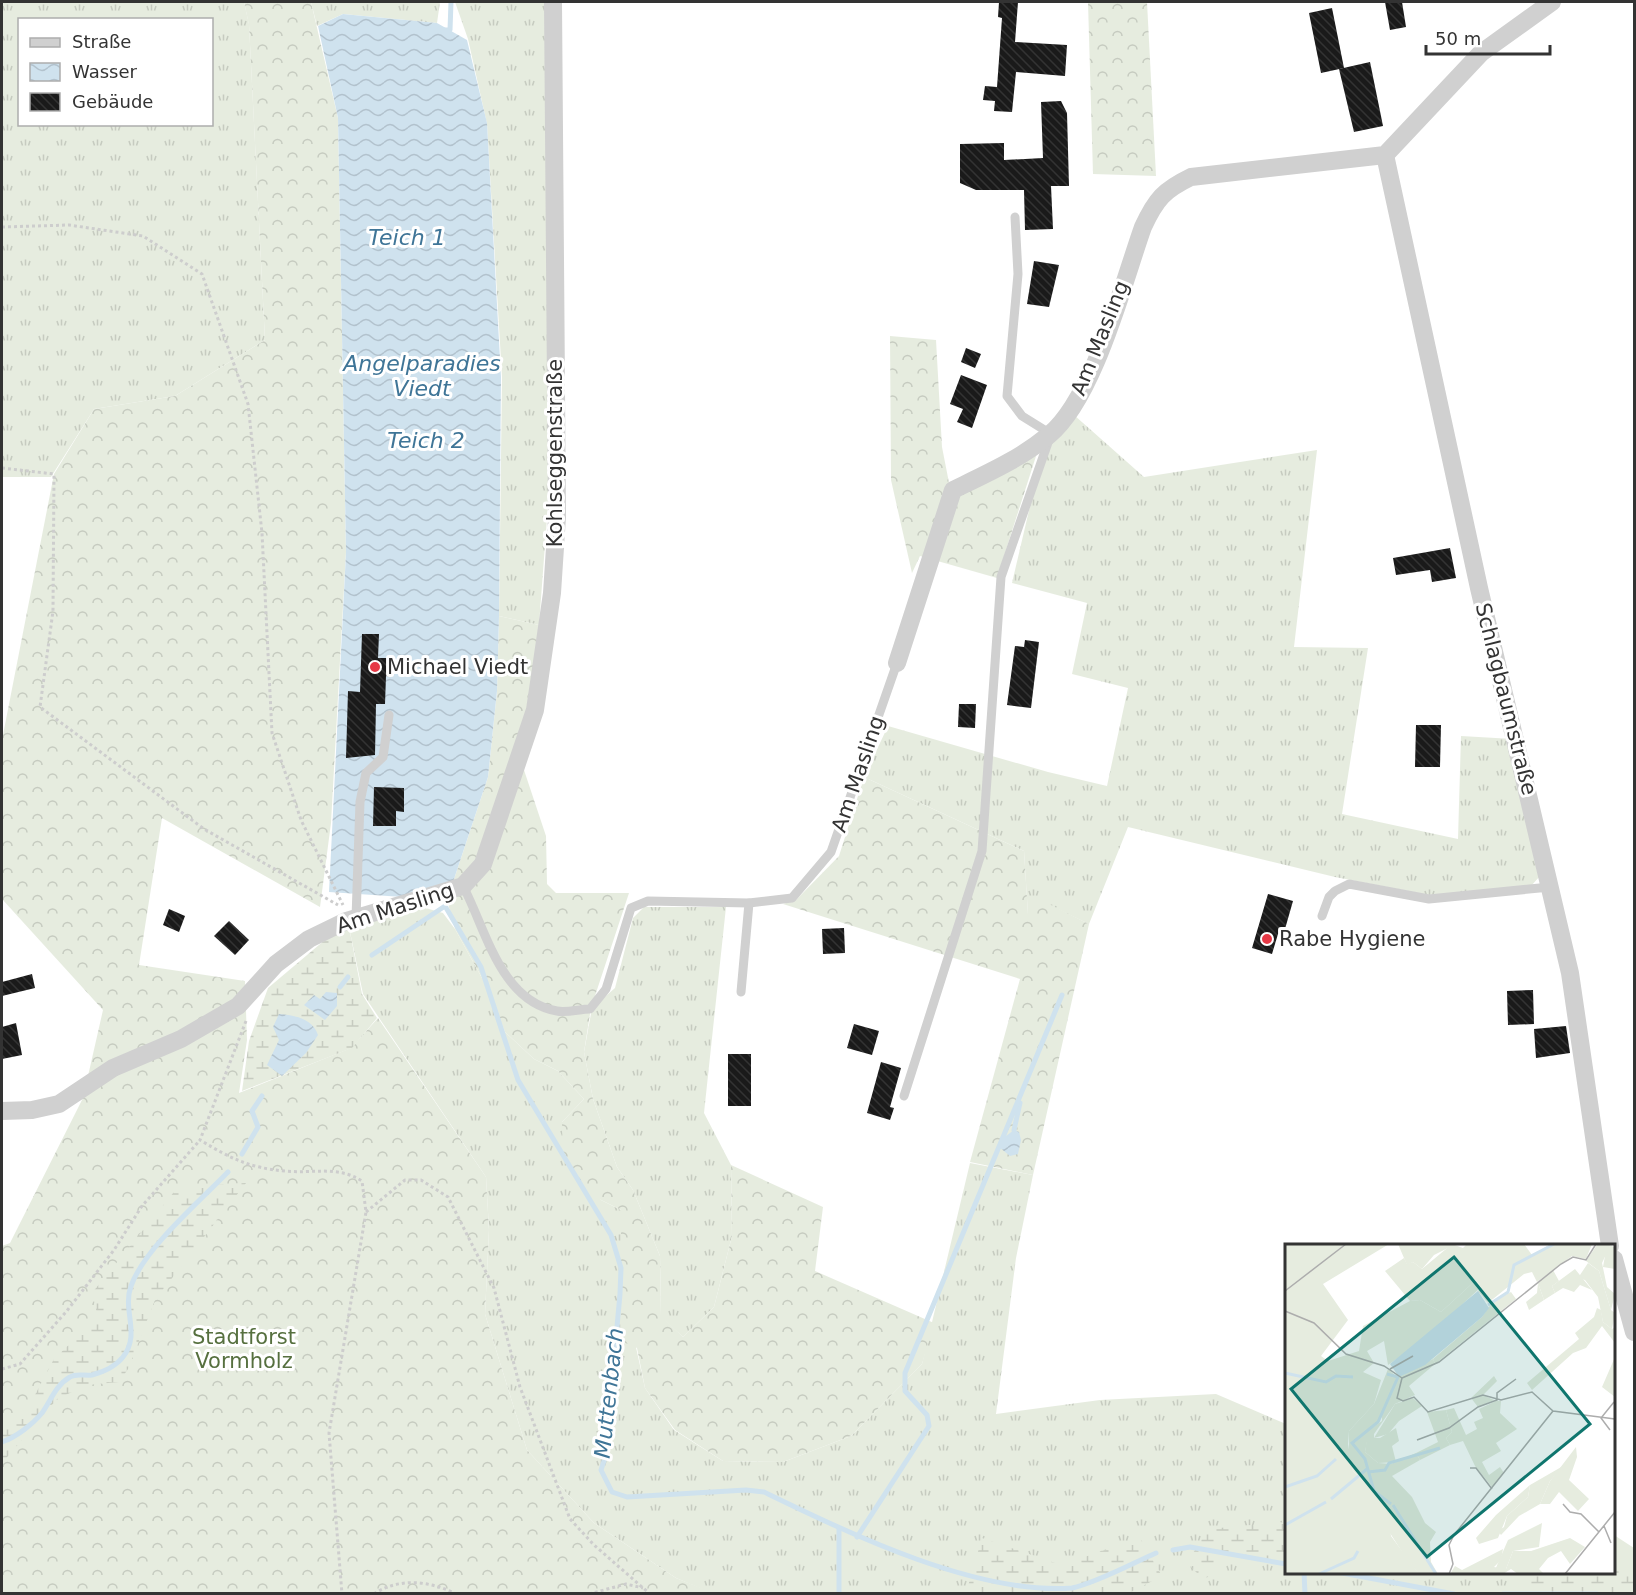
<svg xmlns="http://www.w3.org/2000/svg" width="1636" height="1595" font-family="'DejaVu Sans',sans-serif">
  <defs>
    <pattern id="grass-tufts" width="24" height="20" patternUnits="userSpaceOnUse" patternTransform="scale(1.5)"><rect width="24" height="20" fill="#e6ecdf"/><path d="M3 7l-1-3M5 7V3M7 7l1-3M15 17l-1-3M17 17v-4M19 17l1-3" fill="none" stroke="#c6cbc0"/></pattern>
    <pattern id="forest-crowns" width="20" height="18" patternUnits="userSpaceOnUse" patternTransform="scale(1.5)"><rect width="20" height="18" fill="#e6ecdf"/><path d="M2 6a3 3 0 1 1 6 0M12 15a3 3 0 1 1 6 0" fill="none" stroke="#c6cbc0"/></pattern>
    <pattern id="wetland-marsh" width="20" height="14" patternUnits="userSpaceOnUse" patternTransform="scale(1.5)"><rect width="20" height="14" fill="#e6ecdf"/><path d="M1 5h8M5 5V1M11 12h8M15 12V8" fill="none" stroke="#c6cbc0"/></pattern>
    <pattern id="water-waves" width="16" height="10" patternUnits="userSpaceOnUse" patternTransform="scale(1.5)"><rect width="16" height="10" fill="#cfe2ee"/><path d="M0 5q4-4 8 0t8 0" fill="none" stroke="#b2c2cd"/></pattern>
    <pattern id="building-back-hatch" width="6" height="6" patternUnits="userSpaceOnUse" patternTransform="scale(1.5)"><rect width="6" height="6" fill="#1a1a1a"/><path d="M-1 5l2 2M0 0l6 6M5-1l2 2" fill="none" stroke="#333"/></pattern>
  </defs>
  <rect width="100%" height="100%" fill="#fff"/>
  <g fill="url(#grass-tufts)" fill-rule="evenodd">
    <path d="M2,2H244L249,24L265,340L175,396L94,409L51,477H2ZM20,20H212V124H20Z"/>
    <polygon points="311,2 440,2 437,23 343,14 317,26"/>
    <polygon points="455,2 546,2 551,464 539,625 499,616 502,377 487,124 468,39"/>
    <polygon points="1074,415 1144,477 1317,450 1294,647 1368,648 1342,814 1458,839 1461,736 1513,739 1540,876 1531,886 1429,895 1335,877 1128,827 1089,924 1047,904 1028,915 1024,851 864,777 888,726 1048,772 1107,786 1128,688 1072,674 1087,603 1012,583 1034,489 1049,447"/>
    <polygon points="415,905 443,913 455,929 488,989 505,1032 534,1059 558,1071 584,1099 562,1122 601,1200 621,1210 622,1284 645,1388 674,1430 723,1461 783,1462 851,1436 922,1364 970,1163 1033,1175 1016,1258 996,1414 1100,1400 1216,1394 1286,1424 1286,1572 1614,1572 1614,1535 1634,1548 1634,1593 714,1594 676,1578 594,1523 527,1450 485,1314 489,1230 486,1177 363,994 349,927"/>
    <polygon points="644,907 726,907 704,1113 731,1165 732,1236 714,1307 683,1337 661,1317 660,1256 633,1190 617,1167 593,1099 584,1052 592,1008 615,988 633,918"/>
  </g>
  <g fill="url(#forest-crowns)">
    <polygon points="244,2 311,2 338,118 346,552 331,823 320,907 162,818 139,965 245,981 247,1040 239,1093 351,1048 378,1018 486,1177 489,1230 485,1314 527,1450 594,1523 676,1578 714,1593 2,1593 2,1246 10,1243 83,1098 103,1010 2,899 2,740 54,474 94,409 175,396 265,340 249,25"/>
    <polygon points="1088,2 1147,2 1156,176 1093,174"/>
    <polygon points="890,336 936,340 942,447 951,493 1037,453 997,578 920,556 912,573 891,480"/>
    <polygon points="499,616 539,625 522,764 546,836 547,884 556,893 629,893 591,1008 584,1052 593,1099 617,1167 633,1190 660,1256 661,1316 683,1337 714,1307 732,1236 731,1165 823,1207 815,1271 934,1323 922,1364 851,1436 783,1462 723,1461 675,1430 645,1388 637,1348 621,1341 621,1210 601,1200 563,1161 562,1122 584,1099 558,1071 534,1059 505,1032 488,989 455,929 447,900 488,777 497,691"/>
    <polygon points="864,777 1024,851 1028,914 1047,903 1089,924 1033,1175 970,1162 1020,979 783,904 796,900 839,856"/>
  </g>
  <g fill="url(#wetland-marsh)">
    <polygon points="349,927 362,994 377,1018 352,1048 242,1091 249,1041 268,988 326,939"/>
    <polygon points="246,1183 155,1300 128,1369 119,1382 87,1385 57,1399 2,1463 2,1422 27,1410 54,1359 98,1317 92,1293 178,1187"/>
    <polygon points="1286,1522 1286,1562 1236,1553 1204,1580 1187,1563 1208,1529"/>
    <polygon points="982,1538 1061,1565 1140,1538 1162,1576 1129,1593 966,1593"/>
    <polygon points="1614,1563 1634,1564 1634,1593 1524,1593 1534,1573 1614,1572"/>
  </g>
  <g fill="url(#water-waves)">
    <polygon points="343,14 437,23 467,40 487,123 501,377 499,616 497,691 488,777 447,900 329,892 346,552 338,118 318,26"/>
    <polygon points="326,992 337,993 337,1006 325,1020 304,1005 314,995 320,999"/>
    <path d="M279,1014C295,1015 313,1019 318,1035L306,1053L282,1076L267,1065L279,1040L273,1027Z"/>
    <polygon points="1014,1130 1019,1132 1021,1140 1018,1154 1010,1156 999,1147 1002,1139"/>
  </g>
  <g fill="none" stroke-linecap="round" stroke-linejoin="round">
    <g stroke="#cfe2ee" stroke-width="5">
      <polyline points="443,30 450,30 451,2"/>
      <path d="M372,955L445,906L481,967L518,1080L611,1235L621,1268L620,1294L605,1458L601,1470L612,1492L627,1497L746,1490L764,1492C849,1533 975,1595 1072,1588C1096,1583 1133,1563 1156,1553"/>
      <polyline points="340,987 348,977"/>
      <polyline points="1014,1130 1020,1103"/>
      <polyline points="242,1154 258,1127 252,1111 262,1096"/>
      <path d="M2,1442C16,1437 32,1425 42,1413C51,1400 56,1385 70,1377C76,1373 85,1376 92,1375C103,1372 116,1366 123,1357C141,1334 122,1310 131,1286C144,1249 200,1201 228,1172"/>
      <polyline points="857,1537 929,1426 927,1415 905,1391 905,1373 1062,995"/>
      <polyline points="1173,1550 1190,1547 1286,1564"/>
      <polyline points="1304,1572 1305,1594"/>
      <polyline points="1337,1572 1454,1594"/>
      <polyline points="839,1594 839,1528"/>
      <polyline points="1503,1594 1597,1594"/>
    </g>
  </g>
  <g fill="url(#building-back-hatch)">
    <polygon points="999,2 1018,2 1015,42 1067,45 1065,76 1016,72 1012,112 994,111 995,101 983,100 985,86 997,87 1002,18 998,17"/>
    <polygon points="1385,2 1402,2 1406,27 1390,30"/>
    <polygon points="1332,8 1344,68 1321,73 1309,13"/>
    <polygon points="1370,62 1383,126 1354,132 1339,69"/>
    <polygon points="1061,101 1067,113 1069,186 1051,186 1053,229 1025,230 1024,190 976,190 960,183 960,144 1004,143 1004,160 1043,158 1041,102"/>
    <polygon points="1034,261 1059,265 1049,307 1027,304"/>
    <polygon points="966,348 981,354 975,368 961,362"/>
    <polygon points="961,375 987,385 972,428 957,422 963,409 950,404"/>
    <polygon points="1450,548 1456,578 1432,582 1430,570 1396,575 1393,558"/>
    <polygon points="362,634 379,634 378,658 390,658 390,677 386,676 385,704 376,704 375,755 346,758 348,691 360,692"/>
    <polygon points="1025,640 1039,642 1031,708 1007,705 1015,646 1024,647"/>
    <polygon points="959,704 976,704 975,728 958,727"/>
    <polygon points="1416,725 1441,725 1440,767 1415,767"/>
    <polygon points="374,787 404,788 404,812 396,811 396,826 373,826"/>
    <polygon points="1268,894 1293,901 1283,936 1278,934 1272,954 1252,948"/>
    <polygon points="169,909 185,916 179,932 163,925"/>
    <polygon points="229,921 249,940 235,955 214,936"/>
    <polygon points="844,928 845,953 823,954 822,929"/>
    <polygon points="32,974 35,988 2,996 2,982"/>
    <polygon points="1533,990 1534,1024 1508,1025 1507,991"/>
    <polygon points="16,1023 22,1055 2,1059 2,1027"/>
    <polygon points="854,1024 879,1031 872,1055 847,1048"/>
    <polygon points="1566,1026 1570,1053 1536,1058 1534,1029"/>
    <rect x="728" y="1054" width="23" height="52"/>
    <polygon points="881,1062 901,1068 890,1107 894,1108 890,1120 867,1113"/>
  </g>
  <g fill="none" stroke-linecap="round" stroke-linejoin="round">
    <g stroke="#cdcdcd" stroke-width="3" stroke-dasharray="3 3" stroke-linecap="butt">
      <polyline points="2,227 69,225 143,236 202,274 248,404 262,533 272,733 301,820 343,905"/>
      <polyline points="2,468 54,474 53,611 40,707 204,829 338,905"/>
      <path d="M246,1021L200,1140C230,1158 249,1168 285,1171C313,1174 337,1165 362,1181L366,1212L329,1433L342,1594"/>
      <polyline points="366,1212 405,1180 421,1180 448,1197 494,1288 520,1387 570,1519 594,1545 650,1594"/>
      <polyline points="2,1369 20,1364 66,1312 114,1250 142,1206 200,1140"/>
      <path d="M374,1594C399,1577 431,1581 456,1594"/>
      <polyline points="589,1594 626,1584 643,1588"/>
    </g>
    <g stroke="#d0d0d0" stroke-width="9">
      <path d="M463,886C486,929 500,1001 557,1011C567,1013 580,1009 590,1009L606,989L631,908L648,901L749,903L792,898L831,852L897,663"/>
      <polyline points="1322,916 1329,897 1335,891 1349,884 1429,899 1550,887"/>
      <polyline points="356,918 360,802 366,773 383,757 389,715"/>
      <polyline points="741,992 749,903"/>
      <polyline points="904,1096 982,851 1001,577 1051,434 1022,416 1007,396 1018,274 1015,217"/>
    </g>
    <g stroke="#d0d0d0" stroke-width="18">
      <polyline points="1385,155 1479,588 1570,973 1610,1246"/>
      <path d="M897,663L953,490C986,474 1020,459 1049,435C1094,398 1123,283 1143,227C1156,199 1164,190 1191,177L1385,155L1481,53L1552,2"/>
      <polyline points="2,1111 32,1110 59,1104 113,1068 181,1039 238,1006 276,964 309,939 346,921 463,886 483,864 535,710 552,593 557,517 553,2"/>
      <polyline points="1614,1259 1634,1332"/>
    </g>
  </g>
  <g fill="#e63946" stroke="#fff" stroke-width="2">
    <circle cx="375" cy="667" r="6"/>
    <circle cx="1267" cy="939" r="6"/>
  </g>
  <g text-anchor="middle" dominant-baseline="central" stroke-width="6" stroke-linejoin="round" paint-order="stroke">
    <g font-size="21" fill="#333" stroke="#fff">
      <text transform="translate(1100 338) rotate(-68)">Am Masling</text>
      <text transform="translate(555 453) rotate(-90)">Kohlseggenstraße</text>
      <text transform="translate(1506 699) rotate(76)">Schlagbaumstraße</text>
      <text transform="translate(858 774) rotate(-71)">Am Masling</text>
      <text transform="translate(395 908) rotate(-18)">Am Masling</text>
    </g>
    <g font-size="21" fill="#333" stroke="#fff" text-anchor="start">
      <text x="387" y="667">Michael Viedt</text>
      <text x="1279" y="939">Rabe Hygiene</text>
    </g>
    <g font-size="21" fill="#56703f" stroke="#fff">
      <text x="244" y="1337">Stadtforst<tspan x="244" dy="24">Vormholz</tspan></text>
    </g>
    <g font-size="22" font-style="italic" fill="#3f7597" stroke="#fff">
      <text x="407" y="237">Teich 1</text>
      <text x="422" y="363">Angelparadies<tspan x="422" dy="25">Viedt</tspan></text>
      <text x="426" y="440">Teich 2</text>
      <text transform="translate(609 1393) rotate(-84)">Muttenbach</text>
    </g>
  </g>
  <g transform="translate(1285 1244)">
    <rect width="330" height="330" fill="#fff"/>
    <path d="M167,0L178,4L182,0H239L247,11L266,0H307L301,15L287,12L252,38L247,28L239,30L203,59L193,47L196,43L191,36L156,68L135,56L125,57L100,27L119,14L122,20L128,18L137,25ZM326,1L330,4V25L318,23L321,6ZM303,19L314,27L326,66L330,69L327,85L318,78L313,53L300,36L293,34ZM268,26L274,37L267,42L270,49L259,56L253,39ZM226,48L231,55L150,120L148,115L197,73L208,57ZM330,113V153L317,143ZM103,125L113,134L105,150V164L84,187L80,208L93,219L106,220L131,209L135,216L107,232L127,253L140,279L151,288L145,298L146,318L153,330H134L123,317L103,286L90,249L68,227L64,213V187L89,160ZM128,154L137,162L114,177L103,190L89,194L110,160ZM211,157H216L215,169L232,185L211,199L216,207L197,218L204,231L215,223L219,229L207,243L190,222L178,197L165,201L161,194L167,188L161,166L169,164L181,191L192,185L189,178L198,174L194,165ZM278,222L265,237L255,260L234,272L216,291L213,287L219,283L222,272L243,253L245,241ZM285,294L300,303L285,320L276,307L263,314L254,325L259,330H233L226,325L218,330H165L170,322L177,326L218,305L216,316L209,323L221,325L228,307H246Z" fill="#e6ecdf"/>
    <path d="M0,0H104L38,40L63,76L36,112L43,117L74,107L78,82L125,57L135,56L156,68L191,36L196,43L141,94L103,121L99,97L82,107L89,119L78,128L96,136L89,160L64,187L63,200L68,227L90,249L104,273L106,292L134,330H0ZM113,0H165L167,2L149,11L137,25L128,18L122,21ZM326,0L317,19L322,43L330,50L326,66L314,27L301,17L312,1ZM290,25L307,46L295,41L289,48L278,44L270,49L267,42ZM253,39L259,56L244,66L241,58L252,49ZM312,64L316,66L318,78L327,85L330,83V99L317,82L301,104L288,109L247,146L242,139L294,95L290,89L309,73ZM148,115L150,120L124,142L130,151L110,160L89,190V194H95L111,184L114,197L107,202L111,218L93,219L80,208L83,187L97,177V167L105,163V150L114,133ZM209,132L212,137L198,151L209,156L193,163L186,154ZM161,166L167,188L161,194L165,201L135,216L131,209L153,198L142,168ZM291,203L292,213L284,236L304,255L293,267L274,248L265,260H255L265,237ZM245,241L243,253L222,272L213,294L194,300L191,294L211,271ZM257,279L254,303L228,307L221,325L210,326L223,296Z" fill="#e6ecdf"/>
    <path d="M0,127L27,132L62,129L68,136L38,139ZM93,241L97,251L106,257L104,263L92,257L84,245ZM36,256L43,262L37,268L0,285V276Z" fill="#e6ecdf"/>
    <path d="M193,47L204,64L197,73L140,121L114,133L105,120Z" fill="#cfe2ee"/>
    <path fill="none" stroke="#cfe2ee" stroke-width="3" d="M203,61L223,48L229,21L269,0M0,129L41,138L51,132L68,133M102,130L113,133L93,178L67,199L80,215L89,247L106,260M83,228L100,226L104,219L155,204M0,243L32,232L51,215M46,255L82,225M108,261L151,330M0,281L41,258M34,330L69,314L73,307"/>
    <path fill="none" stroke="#adadad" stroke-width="1.5" d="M0,47L61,0M0,67L29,79L61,110L99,122L117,134M105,125L128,112M117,134L112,154L118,157L129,153L143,168L198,151L216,156L247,148L268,167L330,175M117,134L154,118L276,20L288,13L301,16L311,0M325,186L316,174L329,158M132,196L164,184L193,163L212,156V149L231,135M185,224H191L207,245M278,260L285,268L296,270L314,288M319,282L326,299M164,330L168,320L164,301L169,291L268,167M280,330L330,268"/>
    <path fill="#0f766e" fill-opacity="0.15" stroke="#0f766e" stroke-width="3" d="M169,13L305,180L142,313L6,145Z"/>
    <rect width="330" height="330" fill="none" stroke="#333" stroke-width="3"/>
  </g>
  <rect width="1636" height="1595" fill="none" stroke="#333333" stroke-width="6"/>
  <rect x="18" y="18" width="195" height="108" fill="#ffffff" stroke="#adadad" stroke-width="1.5"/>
  <rect x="30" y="38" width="30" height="9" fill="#d0d0d0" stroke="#adadad" stroke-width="1.5"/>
  <text x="72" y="48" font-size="18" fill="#333333">Straße</text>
  <rect x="30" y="63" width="30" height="18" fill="url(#water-waves)" stroke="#adadad" stroke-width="1.5"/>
  <text x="72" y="78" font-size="18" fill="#333333">Wasser</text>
  <rect x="30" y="93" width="30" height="18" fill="url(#building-back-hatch)" stroke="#adadad" stroke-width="1.5"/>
  <text x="72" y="108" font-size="18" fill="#333333">Gebäude</text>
  <path d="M1426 45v9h124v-9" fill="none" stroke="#333333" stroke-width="3"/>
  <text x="1435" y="45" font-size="18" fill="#333333" stroke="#ffffff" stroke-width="4.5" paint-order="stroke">50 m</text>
</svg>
